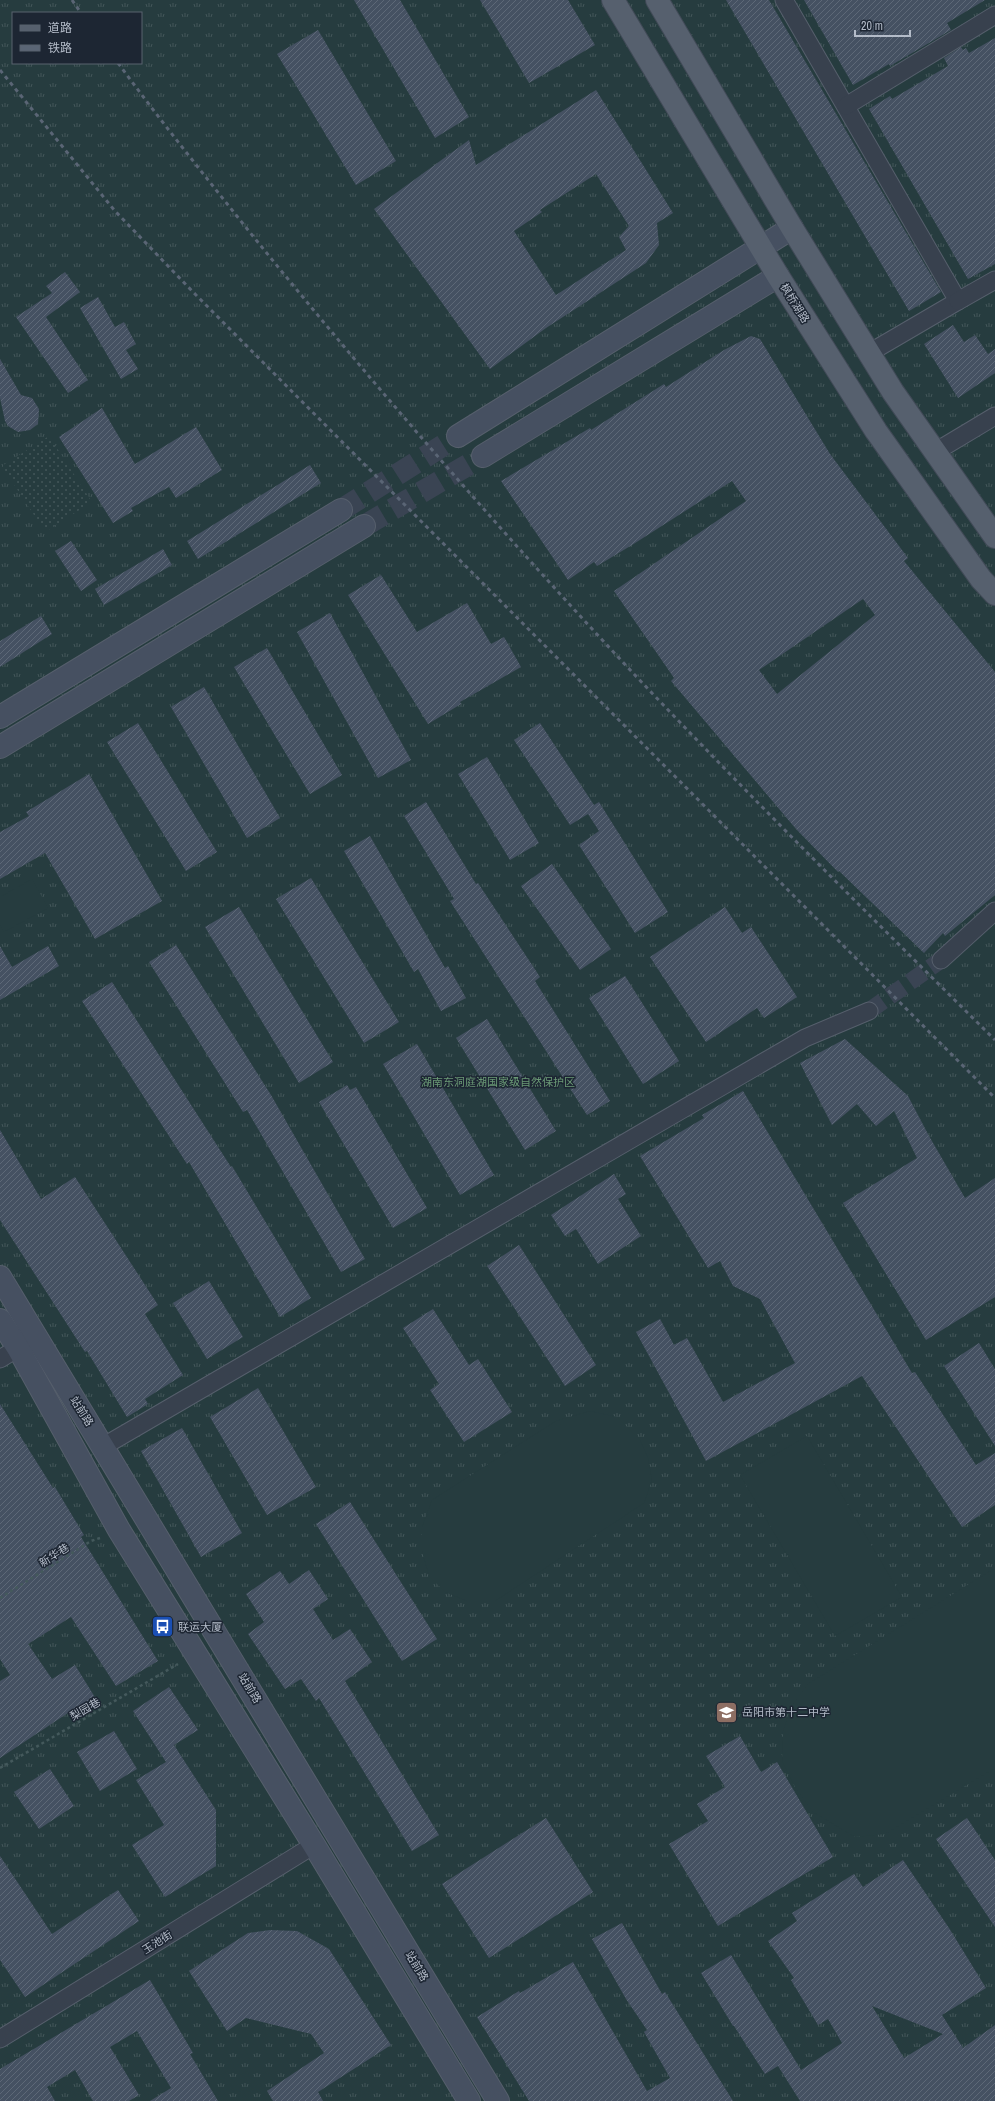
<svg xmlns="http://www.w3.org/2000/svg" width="995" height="2101" font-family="'Archivo Narrow','Noto Sans SC',sans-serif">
  <defs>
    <pattern id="grass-tufts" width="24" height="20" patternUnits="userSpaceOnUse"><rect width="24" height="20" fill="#263c3f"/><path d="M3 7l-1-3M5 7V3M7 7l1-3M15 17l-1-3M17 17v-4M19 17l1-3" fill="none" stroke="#435659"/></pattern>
    <pattern id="garden-dots" width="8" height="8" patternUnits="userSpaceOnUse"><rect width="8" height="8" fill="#263c3f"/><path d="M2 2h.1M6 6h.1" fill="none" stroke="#435659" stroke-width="1.8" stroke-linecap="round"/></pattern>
    <pattern id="building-hatch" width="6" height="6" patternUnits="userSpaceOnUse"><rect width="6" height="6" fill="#455162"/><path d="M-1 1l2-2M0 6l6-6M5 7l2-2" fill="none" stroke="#5d6877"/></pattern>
  </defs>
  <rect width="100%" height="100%" fill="#242f3e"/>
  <path fill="url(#grass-tufts)" fill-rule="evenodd" d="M0,0H995V2101H0ZM13,13H141V63H13Z"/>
  <polygon fill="url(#garden-dots)" points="49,436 92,502 45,532 2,466"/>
  <g fill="#263c3f">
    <polygon points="32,879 48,908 4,932 0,925 0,897"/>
    <polygon points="590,1411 617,1417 640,1440 648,1458 652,1480 644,1503 495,1601 467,1601 445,1592 429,1576 422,1551 422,1527 432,1500 556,1421"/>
    <polygon points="807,1436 902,1597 835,1636 740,1475"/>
    <polygon points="995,1568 995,1768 885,1834 855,1837 813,1812 795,1787 782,1761 783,1731 791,1707 808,1684"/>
  </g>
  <g fill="url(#building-hatch)" fill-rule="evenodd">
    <polygon points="354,0 400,0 469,117 435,138"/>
    <polygon points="480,0 568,0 595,45 529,83"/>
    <polygon points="726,0 769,0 941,292 909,311"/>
    <polygon points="804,0 985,0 947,23 951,30 890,66 889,64 853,85"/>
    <polygon points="318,30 396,161 356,185 277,54"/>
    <polygon points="995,38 995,264 968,279 869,109 890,96 892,99 948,66 944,58 961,47 963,50 966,48 969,53"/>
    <path d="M596,90L673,213L657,223L659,245L646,263L546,328L490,369L374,209L469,140L476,165ZM596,174L629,226L619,237L626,250L556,295L514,231L542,212L540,210Z"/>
    <polygon points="65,272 80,292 46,317 88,380 68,393 16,317 52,293 46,286"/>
    <polygon points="98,297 115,327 124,322 136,344 126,350 138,369 121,379 80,308"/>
    <polygon points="953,325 964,342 975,335 988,354 995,349 995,373 958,398 924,344"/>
    <path d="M751,336L760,339L830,454L908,558L904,561L995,672V895L945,936L943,933L924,953L839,871L838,872L796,829L671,681L674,678L614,591L746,501L732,481L632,545L597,566L594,562L568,580L501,481L590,428L591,430L664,384L666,387L724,350ZM863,599L875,615L777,694L759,670Z"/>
    <polygon points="0,359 21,395 32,398 39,409 38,424 30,430 18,432 8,426 5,421 0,398"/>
    <polygon points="102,408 135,464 196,427 222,470 176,498 169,487 131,508 133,511 113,523 59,437"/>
    <polygon points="310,465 321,483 198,559 187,541"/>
    <polygon points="71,541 97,580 81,591 55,551"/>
    <polygon points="163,549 172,565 104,605 95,589"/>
    <polygon points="381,575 417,632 467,603 491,644 504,637 521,667 460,702 461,704 428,724 348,595"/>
    <polygon points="330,613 411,760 378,778 297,632"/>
    <polygon points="41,616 52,634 0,667 0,641"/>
    <polygon points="267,648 342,775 310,794 234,667"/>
    <polygon points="204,687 280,818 247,838 171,707"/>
    <polygon points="138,723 217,852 186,871 107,742"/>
    <polygon points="540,723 594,805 599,802 668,912 635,933 579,845 599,831 588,814 570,825 514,740"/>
    <polygon points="487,757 539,843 510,860 458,774"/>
    <polygon points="89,774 162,901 95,939 45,853 0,879 0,832 29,816 26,812"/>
    <polygon points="426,802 476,884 478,883 540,977 535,981 610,1101 587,1115 450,901 454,899 404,816"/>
    <polygon points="370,836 445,968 448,966 466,998 441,1011 418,969 414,972 344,851"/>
    <polygon points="552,864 611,949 580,970 521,886"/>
    <polygon points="311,878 399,1022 364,1043 276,899"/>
    <polygon points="239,907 333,1062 299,1083 205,927"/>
    <polygon points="725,907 742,933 751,927 797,997 764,1018 757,1008 706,1042 650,957"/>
    <polygon points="176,945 271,1095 365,1259 341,1272 247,1110 243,1112 149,962"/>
    <polygon points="0,946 12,967 48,946 59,966 0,1000"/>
    <polygon points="625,976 679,1061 643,1084 589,998"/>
    <polygon points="112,982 231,1167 232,1166 311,1298 280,1317 189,1162 187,1164 82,1001"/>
    <polygon points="487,1019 556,1131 525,1150 456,1038"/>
    <polygon points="845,1039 908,1096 929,1136 965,1198 995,1178 995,1297 926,1340 843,1203 917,1158 894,1111 876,1126 857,1104 832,1125 800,1063"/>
    <polygon points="417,1044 494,1175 460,1195 383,1064"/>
    <polygon points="347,1085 350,1090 356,1087 427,1208 393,1228 319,1102"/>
    <polygon points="743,1091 912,1373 915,1372 976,1465 995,1453 995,1505 962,1527 862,1376 706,1461 636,1332 660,1319 674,1345 687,1338 723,1402 795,1363 760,1299 733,1286 720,1261 708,1268 640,1156 704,1118 702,1115"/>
    <polygon points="0,1130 41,1199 75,1177 158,1305 145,1314 183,1375 145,1399 148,1404 127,1417 87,1351 85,1352 0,1220"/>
    <polygon points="614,1174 626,1194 618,1199 641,1236 598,1264 576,1229 565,1236 551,1215"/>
    <polygon points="519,1245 596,1365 565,1386 487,1266"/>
    <polygon points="209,1281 243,1337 207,1359 173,1303"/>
    <polygon points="433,1309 469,1365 478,1359 512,1412 464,1442 430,1390 439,1384 403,1328"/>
    <polygon points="979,1343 995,1369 995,1446 944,1366"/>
    <polygon points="258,1388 316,1487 267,1515 210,1417"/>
    <polygon points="0,1404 53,1488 55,1487 84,1535 81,1537 158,1661 116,1686 71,1617 28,1644 52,1679 75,1665 96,1699 81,1708 80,1705 0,1758 0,1681 10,1675 0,1659"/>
    <polygon points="182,1428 242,1533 201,1557 141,1451"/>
    <polygon points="350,1502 437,1639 402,1661 316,1524"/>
    <polygon points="309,1570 328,1599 313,1609 333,1640 350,1629 372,1662 345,1681 439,1835 412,1851 319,1698 316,1701 301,1679 285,1689 248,1634 264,1622 246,1594 280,1571 289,1584"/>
    <polygon points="169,1687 198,1730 174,1745 216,1810 216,1866 165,1897 132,1845 164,1825 136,1780 166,1762 133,1711"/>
    <polygon points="114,1731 137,1769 100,1791 77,1752"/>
    <polygon points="740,1736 761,1772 777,1762 833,1857 718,1926 669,1844 708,1821 697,1804 725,1787 706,1756"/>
    <polygon points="50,1769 74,1806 39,1829 14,1792"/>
    <polygon points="546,1818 593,1892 489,1958 442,1884"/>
    <polygon points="967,1818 995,1860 995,1927 936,1839"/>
    <polygon points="0,1856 52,1934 118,1890 139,1921 25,1997 0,1960"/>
    <path d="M903,1860L949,1928L986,1988L942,2015L963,2048L995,2025V2101H800L778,2066L765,2074L734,2026H733L701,1973L731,1955L801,2070L842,2043L828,2019L818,2025L791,1980L794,1978L768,1941L797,1921L792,1913L854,1874L863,1887ZM872,2006L943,2034L904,2058Z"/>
    <polygon points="622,1923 662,1994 665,1992 733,2101 529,2101 477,2017 519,1991 520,1993 573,1962 647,2091 670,2078 644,2032 647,2030 626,1999 592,1939"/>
    <polygon points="270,1930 297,1931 329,1949 391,2045 318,2092 323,2101 273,2101 267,2091 324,2053 311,2034 246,2018 227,2031 189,1971 248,1933"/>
    <polygon points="150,1980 193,2053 190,2054 218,2101 150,2101 171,2088 137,2031 110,2047 139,2095 129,2101 93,2101 75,2070 47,2087 55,2101 0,2101 0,2069"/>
  </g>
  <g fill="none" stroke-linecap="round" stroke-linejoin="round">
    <polyline stroke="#3a4453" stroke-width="17" stroke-dasharray="17 8" stroke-linecap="butt" points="869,1011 941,960"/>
    <g stroke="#3a4453" stroke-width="22" stroke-dasharray="22 11" stroke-linecap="butt">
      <polyline points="341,510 458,436"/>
      <polyline points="364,526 483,456"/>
    </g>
    <defs>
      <g id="minor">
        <polyline points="784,0 958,301 869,353"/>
        <polyline points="846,106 995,15"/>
        <polyline points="958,301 995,280"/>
        <polyline points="935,452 995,416"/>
        <polyline points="941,960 995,911"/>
        <polyline points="0,1359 18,1348"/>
        <polyline points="104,1446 805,1038 869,1011"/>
        <polyline points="0,2039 314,1845"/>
      </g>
      <g id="secondary">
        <polyline points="458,436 792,228"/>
        <polyline points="483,456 778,276"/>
        <polyline points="0,717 341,510"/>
        <polyline points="0,747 364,526"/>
        <polyline points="0,1277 498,2101"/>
        <polyline points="0,1320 18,1348 119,1530 314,1845 469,2101"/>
      </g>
      <g id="primary">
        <polyline points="613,0 778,276 876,431 981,579 995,594"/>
        <polyline points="657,0 792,228 893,392 995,537"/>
      </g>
    </defs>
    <use href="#minor" stroke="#565f6c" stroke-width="19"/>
    <use href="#secondary" stroke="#565f6c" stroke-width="24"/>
    <use href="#primary" stroke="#414a57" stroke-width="24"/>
    <g stroke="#44595c" stroke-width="2.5" stroke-dasharray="3 3" stroke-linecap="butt">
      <polyline points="0,1598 91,1541 100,1538"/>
      <polyline points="0,1768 178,1664"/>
    </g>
    <use href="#minor" stroke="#38414e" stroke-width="17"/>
    <use href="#secondary" stroke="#465061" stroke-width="22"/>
    <use href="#primary" stroke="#56606e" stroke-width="22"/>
    <g stroke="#5a6575" stroke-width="3" stroke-dasharray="4 4" stroke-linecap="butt">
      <polyline points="72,0 81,13"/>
      <path d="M118,63C160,120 204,175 248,230C371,382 499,530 633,673C751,798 873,919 995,1040"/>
      <polyline points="0,70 115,211 195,294 995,1098"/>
    </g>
  </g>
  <defs>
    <symbol id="bus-square" viewBox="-11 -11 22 22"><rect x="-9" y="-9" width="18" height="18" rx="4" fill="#1a4fb4" stroke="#1d2633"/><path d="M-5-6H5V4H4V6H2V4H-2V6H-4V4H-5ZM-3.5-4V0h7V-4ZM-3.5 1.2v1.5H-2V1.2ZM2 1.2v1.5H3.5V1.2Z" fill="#fff"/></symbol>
    <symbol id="school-square" viewBox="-11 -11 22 22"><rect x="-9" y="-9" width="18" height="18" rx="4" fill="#8d6e63" stroke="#1d2633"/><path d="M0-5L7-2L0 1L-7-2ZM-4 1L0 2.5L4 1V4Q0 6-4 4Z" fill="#fff"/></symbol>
  </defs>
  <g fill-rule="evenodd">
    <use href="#bus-square" x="150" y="1614" width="25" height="25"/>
    <use href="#school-square" x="714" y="1700" width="25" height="25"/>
  </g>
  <g text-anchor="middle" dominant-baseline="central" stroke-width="3" stroke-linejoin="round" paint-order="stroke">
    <g font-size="11" fill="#b4bcc9" stroke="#1d2633">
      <text transform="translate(795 303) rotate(58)">枫桥湖路</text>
      <text transform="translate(82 1411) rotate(58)">站前路</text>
      <text transform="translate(54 1555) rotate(-32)">新华巷</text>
      <text transform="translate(250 1688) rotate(59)">站前路</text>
      <text transform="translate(85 1709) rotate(-30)">梨园巷</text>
      <text transform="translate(157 1942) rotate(-32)">玉池街</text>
      <text transform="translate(417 1966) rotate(59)">站前路</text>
    </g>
    <g font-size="11" fill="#6b9a76" stroke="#1d2633">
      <text x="498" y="1082">湖南东洞庭湖国家级自然保护区</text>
    </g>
    <g font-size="11" fill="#b4bcc9" stroke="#1d2633" text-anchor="start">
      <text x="178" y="1627">联运大厦</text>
      <text x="742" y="1712">岳阳市第十二中学</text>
    </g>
  </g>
  <rect x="12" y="12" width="130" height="52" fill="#1d2633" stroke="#59626f"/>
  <rect x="20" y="25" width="20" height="6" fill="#56606e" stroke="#59626f"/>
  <text x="48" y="32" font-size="12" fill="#b4bcc9">道路</text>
  <rect x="20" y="45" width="20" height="6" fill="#5a6575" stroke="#59626f"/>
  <text x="48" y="52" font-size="12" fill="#b4bcc9">铁路</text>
  <path d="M855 30v6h55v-6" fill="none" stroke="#b4bcc9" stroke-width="2"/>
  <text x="861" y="30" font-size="12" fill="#b4bcc9" stroke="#1d2633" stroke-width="3" paint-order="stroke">20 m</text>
</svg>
